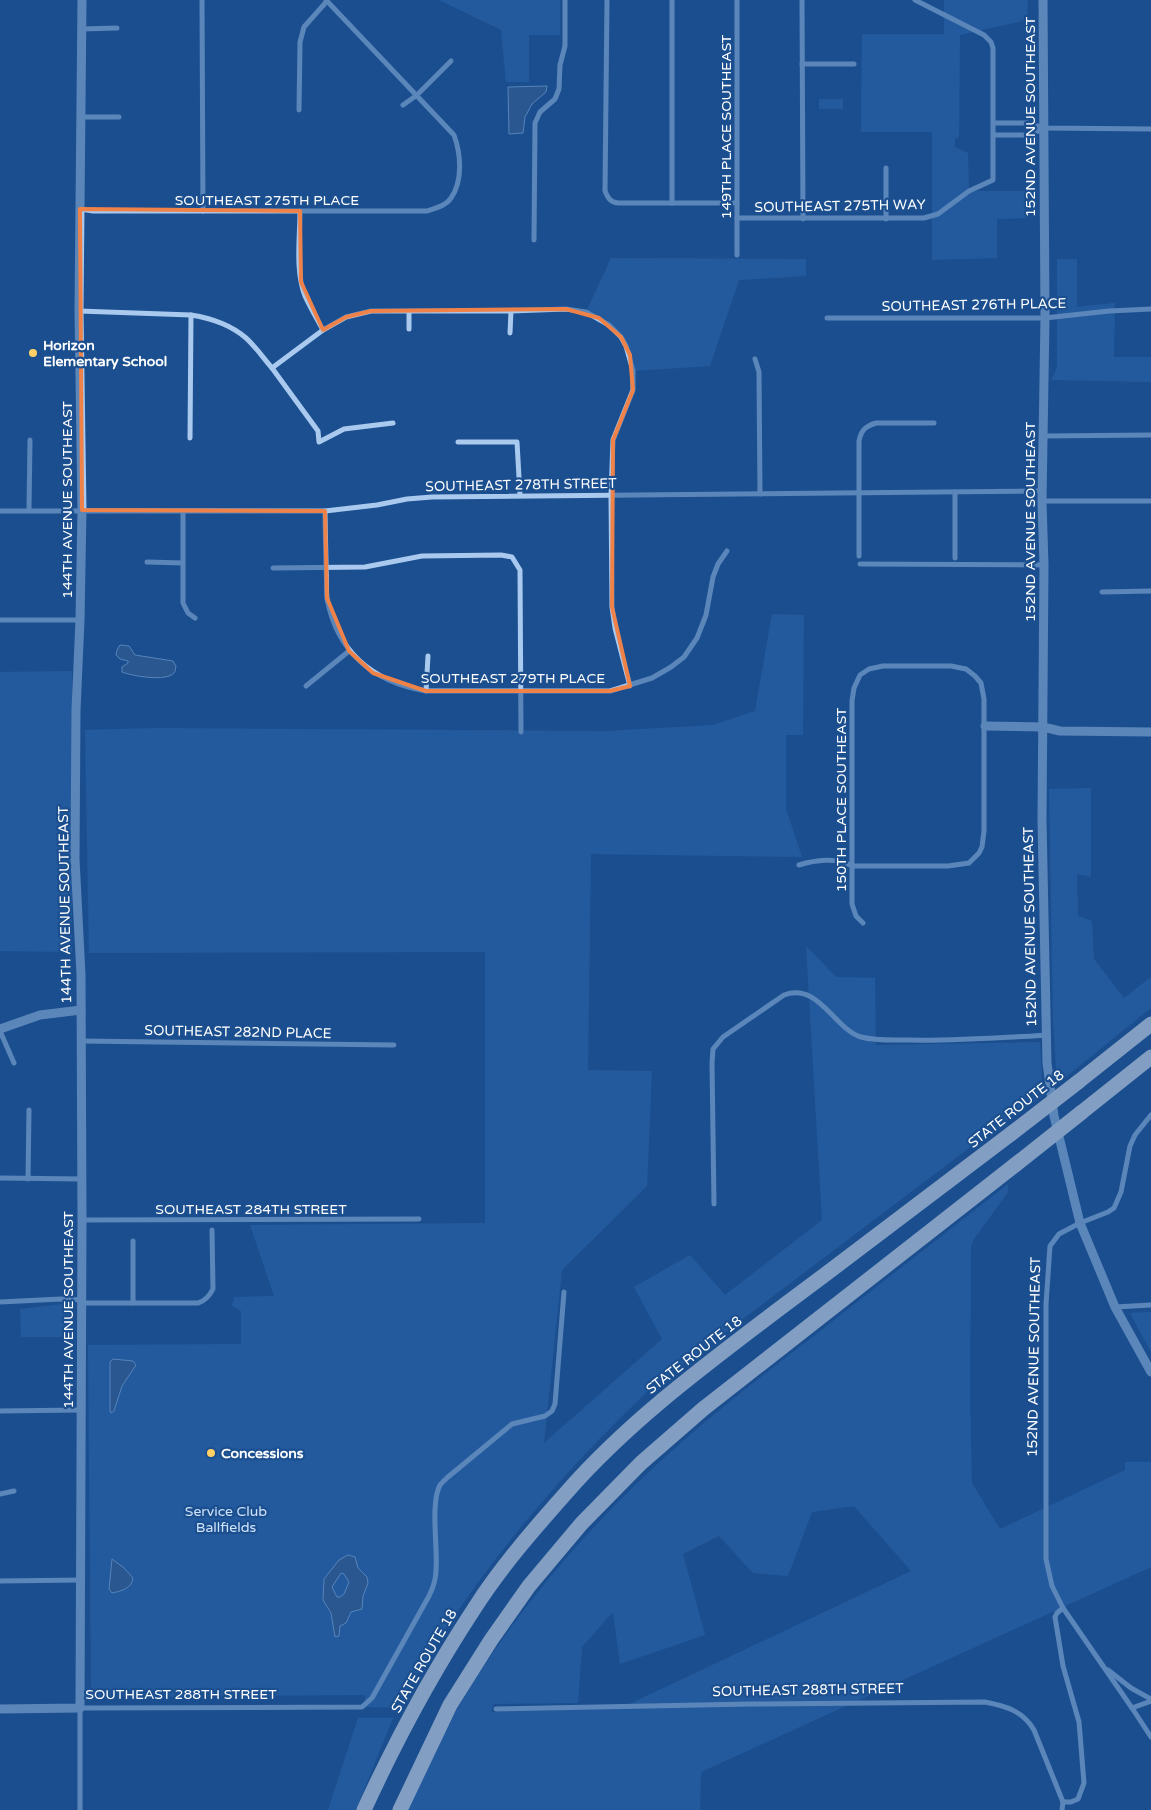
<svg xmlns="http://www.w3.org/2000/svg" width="1151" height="1810" font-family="'Varela Round',sans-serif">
  <rect width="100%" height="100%" fill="#1b4f8f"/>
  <g fill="#2e69ad" fill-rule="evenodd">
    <polygon points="439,0 560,0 560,35 529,35 529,82 506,82 501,30"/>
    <polygon points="944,0 1028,0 1027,20 960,35 959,137 955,139 955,147 968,153 969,191 1027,191 1027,218 997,219 997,258 932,260 932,132 861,132 862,34 944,34"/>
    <rect x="819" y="99" width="24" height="10"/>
    <path d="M611,258L806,259V276L739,280L710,366L633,371C623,336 618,330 586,312Z"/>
    <polygon points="1057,259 1077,259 1077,307 1115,303 1114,357 1151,357 1151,382 1051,380 1057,368"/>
    <path d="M772,614L804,615L803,735H786V809L802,857L591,854L588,1070L652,1071L647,1186L562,1270L544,1443L662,1339L634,1287L690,1255L725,1295L822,1220L806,946L836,977L875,978L876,1045L1040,1042L1043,1096L985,1136L649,1390C550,1484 464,1588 398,1708L365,1707V1695L95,1697L91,1691L88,1345L241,1344V1311L232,1306L234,1297L274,1296L250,1225L485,1223V952L89,953L85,730L157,728L605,731L713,725L755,711Z"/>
    <polygon points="72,671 72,952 0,951 0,672"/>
    <polygon points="1091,788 1091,877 1077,874 1078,916 1092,921 1094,959 1124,998 1151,977 1151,1008 1057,1084 1053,1021 1049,789"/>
    <path d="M1008,1184V1192L974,1239L971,1247L970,1395L972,1483L1000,1529L1125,1470V1462H1151V1567L701,1772L700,1810H407C424,1775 439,1740 458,1707C517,1608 596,1517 683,1441C728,1402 776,1365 824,1328C885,1280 947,1232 1008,1184ZM854,1506L911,1571L619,1709L491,1712L494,1704L578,1703L582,1647L613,1612L620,1664L705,1635L683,1554L719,1536L753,1573L788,1576L812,1512Z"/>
    <polygon points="63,1304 72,1309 75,1337 21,1337 20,1309"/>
    <polygon points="1151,1312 1151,1352 1130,1313"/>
    <polygon points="358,1718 393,1718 356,1810 328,1810"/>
  </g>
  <g fill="#3c6290" stroke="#9cc4f0" fill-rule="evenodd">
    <polygon points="547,86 546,92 532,104 525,117 523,133 509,134 508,87"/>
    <path d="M120,645L129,646L135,655L173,661L176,666C175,669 176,671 174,673C166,682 132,676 122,672V667L128,663V661L120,659L116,655L117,650Z"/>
    <polygon points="113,1359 133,1361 136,1365 122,1386 114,1411 111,1413 110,1411 110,1362"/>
    <path d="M348,1555L355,1557L358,1568L367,1577L368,1583L363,1596L362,1609L351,1612L346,1623L340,1626L339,1636L335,1637L331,1613L323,1600L324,1579L339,1560ZM341,1573L344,1574L349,1582L344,1594L340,1597H337L332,1587Z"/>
    <path d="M112,1559L123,1567L133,1578C132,1588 122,1591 112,1593L109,1589Z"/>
  </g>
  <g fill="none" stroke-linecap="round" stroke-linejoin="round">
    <g stroke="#a9c9ee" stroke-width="5">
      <polyline points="202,0 203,211"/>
      <path d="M607,0L605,191C608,198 610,202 618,203H737"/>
      <polyline points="672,0 672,203"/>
      <polyline points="737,0 737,255"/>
      <polyline points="802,0 803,219"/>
      <polyline points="82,29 117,28"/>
      <polyline points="802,64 854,64"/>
      <polyline points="403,105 417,95 451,61"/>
      <polyline points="299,110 300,42 304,27 327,1"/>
      <polyline points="82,117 119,117"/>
      <polyline points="994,123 1027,123 1044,128 1151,129"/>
      <polyline points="994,135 1029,135 1043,129"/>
      <polyline points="886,168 886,219"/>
      <path d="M80,209L93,211H427C435,208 446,206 451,198C463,181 461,154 454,135L326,0"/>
      <path d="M300,211C300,238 295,270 305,296C310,307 317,319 323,330"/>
      <polyline points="737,218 924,218 938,214 969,191 993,180 993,48 991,42 984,35 915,0"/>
      <polyline points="534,240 535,123 540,112 555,99 559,89 560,65 565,46 565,0"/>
      <path d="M79,311L191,315C210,318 231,325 246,338C256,347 264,359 272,368L323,330L346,317L371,311H511L566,309L586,312L609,325L621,337L626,346L633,371V390L613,440L611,495L612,607L615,628L630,686"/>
      <polyline points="409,311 409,329"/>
      <polyline points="827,318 1045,318 1109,311 1151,309"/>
      <polyline points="510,333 511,311"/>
      <polyline points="755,359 759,372 760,494"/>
      <polyline points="272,368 318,431 319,442 344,429 393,423"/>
      <polyline points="1044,436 1151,435"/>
      <polyline points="190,438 191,315"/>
      <polyline points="458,442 517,442 520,495"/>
      <polyline points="955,492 955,558"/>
      <polyline points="1042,501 1151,501"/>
      <polyline points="29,510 30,440"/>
      <polyline points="0,511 325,511 377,505 407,499 432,497 1043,491"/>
      <path d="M325,511C325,530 326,550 326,569C327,579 326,590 327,599C338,654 374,682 426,691H610L652,678L671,667L684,657L697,638L706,615L713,577L718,564L727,551"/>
      <polyline points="183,512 183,603 188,613 195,618"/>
      <path d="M859,556V441C861,430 866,426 876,423H934"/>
      <polyline points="147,562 183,563"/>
      <polyline points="860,564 1044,565"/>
      <polyline points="273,568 365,567 422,556 501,555 512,557 520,570 521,732"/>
      <polyline points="1102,592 1151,591"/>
      <polyline points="0,620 80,620"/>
      <polyline points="306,686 349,651"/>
      <polyline points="426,691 428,656"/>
      <path d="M799,865C815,860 837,857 852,866H948L969,863L979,853L982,847L984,831V699L981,683L975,676L966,669L951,666H883L869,669L860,675L854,688L852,701V904L856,916L863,923"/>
      <polyline points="0,1031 14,1063"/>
      <polyline points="81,1041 394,1045"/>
      <polyline points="1151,1115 1135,1135 1130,1146 1121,1192 1114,1208 1108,1212 1080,1223 1059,1234 1050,1246 1046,1304 1046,1559 1052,1586 1063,1608 1132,1708 1151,1737"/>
      <polyline points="0,1178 81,1179"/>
      <polyline points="28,1179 29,1110"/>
      <path d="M714,1204L712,1063L713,1049L723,1037L784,995C819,982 834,1029 861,1037C876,1041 892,1040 907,1040C953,1041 999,1038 1046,1035"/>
      <polyline points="82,1220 419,1219"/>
      <polyline points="133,1241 133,1303"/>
      <polyline points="0,1302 61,1299 82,1300"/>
      <path d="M82,1303H198C205,1301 209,1297 213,1289L212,1230"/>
      <polyline points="1115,1307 1151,1305"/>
      <polyline points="0,1411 81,1410"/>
      <polyline points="0,1494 14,1491"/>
      <polyline points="0,1581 81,1580"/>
      <polyline points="1108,1670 1131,1688 1151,1699"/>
      <polyline points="1132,1708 1151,1701"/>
      <path d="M496,1709L751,1704L985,1702C1006,1706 1023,1711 1034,1730L1063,1802L1062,1810"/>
      <polyline points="1063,1802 1071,1802 1078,1799 1084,1783 1079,1722 1063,1666 1055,1617 1057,1613 1063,1608"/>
      <path d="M80,1810V1708L362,1707L372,1698L429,1596C433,1588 436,1580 436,1570C438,1549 430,1503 440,1485C442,1482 446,1479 448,1477L512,1424L545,1416L552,1411L555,1404L564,1292"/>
    </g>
    <g stroke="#a9c9ee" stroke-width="9">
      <polyline points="1043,0 1045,318 1042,501 1044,565 1042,820 1047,1063 1054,1116 1080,1223 1115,1307 1151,1372"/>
      <polyline points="985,726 1043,727 1060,731 1151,732"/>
      <polyline points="0,1029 40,1015 81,1010"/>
      <polyline points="0,1709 80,1708 82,1220 81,975 75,859 76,710 80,620 82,510 79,311 82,0"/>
    </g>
    <g stroke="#fff" stroke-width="15">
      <polyline points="1078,1082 1151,1024"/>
      <polyline points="1082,1112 1151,1057"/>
      <path d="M364,1810C396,1740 432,1673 474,1609C500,1568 534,1529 566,1493C628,1422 704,1366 779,1309C857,1251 934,1192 1012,1133"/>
      <polyline points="400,1810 450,1705 491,1640 529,1586 582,1523 641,1463 703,1409 1015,1165"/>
    </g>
    <g stroke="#fff" stroke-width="15">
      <polyline points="1012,1133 1078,1082"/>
      <polyline points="1015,1165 1082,1112"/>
    </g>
  </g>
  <path d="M0 0H1151V1810H0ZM80,209L300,211L301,282L323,330L346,317L371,311L566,309L599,318L621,337L630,355L633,390L613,440L612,607L630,686L610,691H426L373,673L349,651L327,598L325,511L82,510Z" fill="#1b4f8f" fill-opacity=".55" fill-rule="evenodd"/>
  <path fill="none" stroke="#ee8249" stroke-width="4" stroke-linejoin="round" d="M80,209L300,211L301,282L323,330L346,317L371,311L566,309L599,318L621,337L630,355L633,390L613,440L612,607L630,686L610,691H426L373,673L349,651L327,598L325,511L82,510Z"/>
  <g fill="#ffd166" stroke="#1b4f8f" stroke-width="2">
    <circle cx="33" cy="353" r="5"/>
    <circle cx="211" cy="1453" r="5"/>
  </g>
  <g text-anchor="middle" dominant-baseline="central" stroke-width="4.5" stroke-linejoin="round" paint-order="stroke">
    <g font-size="14" fill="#fff" stroke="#1b4f8f">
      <text transform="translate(1030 117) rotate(-90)">152ND AVENUE SOUTHEAST</text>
      <text transform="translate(726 127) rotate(-90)">149TH PLACE SOUTHEAST</text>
      <text x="267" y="200">SOUTHEAST 275TH PLACE</text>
      <text transform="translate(840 206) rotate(-1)">SOUTHEAST 275TH WAY</text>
      <text transform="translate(974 305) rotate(-1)">SOUTHEAST 276TH PLACE</text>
      <text transform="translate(521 485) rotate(-1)">SOUTHEAST 278TH STREET</text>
      <text transform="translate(67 500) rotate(-90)">144TH AVENUE SOUTHEAST</text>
      <text transform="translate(1030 522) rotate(-90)">152ND AVENUE SOUTHEAST</text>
      <text x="513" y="678">SOUTHEAST 279TH PLACE</text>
      <text transform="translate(841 800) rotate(-90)">150TH PLACE SOUTHEAST</text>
      <text transform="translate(65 905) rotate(-91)">144TH AVENUE SOUTHEAST</text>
      <text transform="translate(1030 927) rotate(-91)">152ND AVENUE SOUTHEAST</text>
      <text transform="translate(238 1032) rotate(1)">SOUTHEAST 282ND PLACE</text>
      <text transform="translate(1016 1109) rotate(-38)">STATE ROUTE 18</text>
      <text x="251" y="1209">SOUTHEAST 284TH STREET</text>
      <text transform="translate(68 1310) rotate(-90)">144TH AVENUE SOUTHEAST</text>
      <text transform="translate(694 1355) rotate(-38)">STATE ROUTE 18</text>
      <text transform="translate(1034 1357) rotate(-89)">152ND AVENUE SOUTHEAST</text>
      <text transform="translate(424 1661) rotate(-60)">STATE ROUTE 18</text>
      <text transform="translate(808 1690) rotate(-1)">SOUTHEAST 288TH STREET</text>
      <text x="181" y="1694">SOUTHEAST 288TH STREET</text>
    </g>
    <g font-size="14" font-weight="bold" fill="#fff" stroke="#1b4f8f" text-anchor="start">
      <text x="43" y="345">Horizon<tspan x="43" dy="16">Elementary School</tspan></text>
      <text x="221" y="1453">Concessions</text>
    </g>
    <g font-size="14" fill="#cfe3fa" stroke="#1b4f8f">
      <text x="226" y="1511">Service Club<tspan x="226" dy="16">Ballfields</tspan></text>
    </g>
  </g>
</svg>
